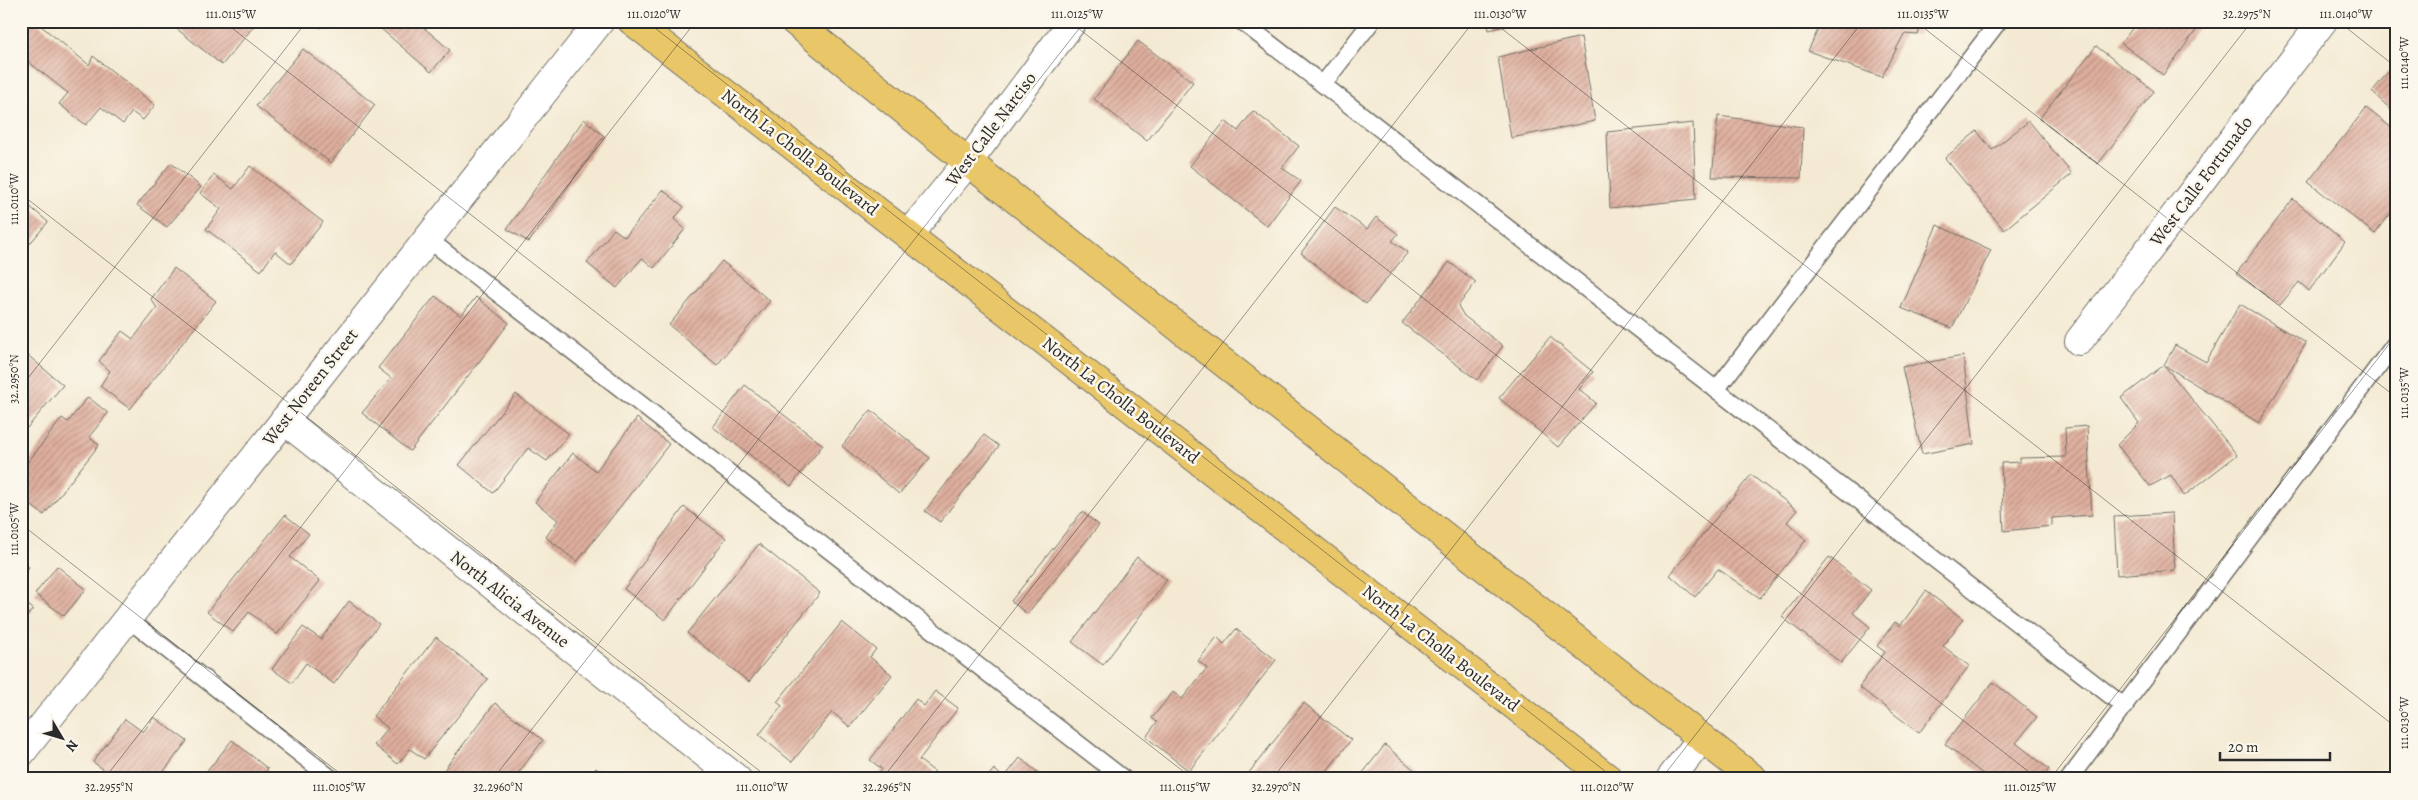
<svg xmlns="http://www.w3.org/2000/svg" width="2418" height="800" font-family="Alegreya,serif">
  <defs>
    <pattern id="building-hatch" width="6" height="6" patternUnits="userSpaceOnUse" patternTransform="scale(1.25)"><rect width="6" height="6" fill="#dfaf9e"/><path d="M-1 1l2-2M0 6l6-6M5 7l2-2" fill="none" stroke="#b58f81"/></pattern>
  </defs>
  <rect width="100%" height="100%" fill="#fbf7ec"/>
  <filter id="ink" filterUnits="userSpaceOnUse"><feTurbulence type="fractalNoise" baseFrequency=".02" numOctaves="2"/><feDisplacementMap in="SourceGraphic" scale="10" xChannelSelector="R" yChannelSelector="G"/><feConvolveMatrix kernelMatrix="1 2 1 2 8 2 1 2 1" color-interpolation-filters="sRGB"/></filter>
  <filter id="wash" filterUnits="userSpaceOnUse"><feTurbulence type="fractalNoise" baseFrequency=".0096" numOctaves="4" result="noise"/><feDisplacementMap in="SourceGraphic" scale="20" xChannelSelector="R" yChannelSelector="G"/><feGaussianBlur stdDeviation="1.12" result="paint"/><feColorMatrix in="noise" values="0 0 0 0 0 0 0 0 0 0 0 0 0 0 0 0 0 1.4 0 .05"/><feComposite in="paint" operator="in"/></filter>
  <g filter="url(#wash)">
    <rect width="100%" height="100%" fill="#f4ead3"/>
    <g id="blocks">
      <g fill="url(#building-hatch)">
        <polygon points="21,21 35,21 89,65 93,56 155,105 143,120 132,112 123,124 101,107 86,125 59,104 68,93 21,56"/>
        <polygon points="167,21 258,21 222,65"/>
        <polygon points="313,21 326,21 321,28"/>
        <polygon points="372,21 416,21 450,50 431,72"/>
        <polygon points="1487,21 1521,21 1521,22 1489,30"/>
        <polygon points="1822,21 1922,21 1918,35 1904,34 1882,77 1808,51"/>
        <polygon points="2138,21 2203,21 2163,75 2121,43"/>
        <polygon points="1581,37 1595,121 1511,138 1498,57"/>
        <polygon points="1138,41 1193,82 1147,141 1094,99"/>
        <polygon points="2096,46 2154,91 2098,164 2039,119"/>
        <polygon points="303,49 375,105 331,163 256,106"/>
        <polygon points="2397,61 2397,115 2372,92"/>
        <polygon points="2366,108 2397,132 2397,205 2375,234 2308,182"/>
        <polygon points="1253,111 1299,146 1282,168 1301,181 1267,226 1190,166 1225,121 1238,131"/>
        <polygon points="1718,116 1803,127 1801,178 1712,177"/>
        <polygon points="584,119 604,136 529,242 507,229"/>
        <polygon points="2029,121 2072,174 2004,230 1945,158 1977,131 1992,150"/>
        <polygon points="1693,123 1696,199 1610,208 1607,132"/>
        <polygon points="171,163 201,187 167,227 137,205"/>
        <polygon points="250,166 323,222 291,264 275,251 261,271 206,229 221,209 200,193 214,175 233,189"/>
        <polygon points="663,190 684,207 674,219 685,229 654,268 642,258 617,288 587,263 614,229 625,237"/>
        <polygon points="21,199 48,222 21,254"/>
        <polygon points="2293,199 2345,242 2309,291 2299,282 2280,305 2236,274"/>
        <polygon points="1335,207 1367,229 1376,217 1398,234 1392,241 1408,252 1366,304 1301,253"/>
        <polygon points="1937,225 1991,250 1952,328 1901,308"/>
        <polygon points="722,261 770,301 717,365 669,325"/>
        <polygon points="1449,262 1476,282 1458,306 1464,316 1503,346 1477,380 1402,323"/>
        <polygon points="174,268 216,301 130,409 100,386 110,371 99,361 122,331 133,339 157,308 151,299"/>
        <polygon points="435,296 461,316 476,297 509,323 410,451 362,413 391,378 378,368"/>
        <polygon points="2240,304 2306,343 2259,423 2164,365 2175,345 2206,362"/>
        <polygon points="1550,337 1593,372 1579,389 1596,403 1558,447 1499,398"/>
        <polygon points="24,352 63,385 27,428 21,423 21,356"/>
        <polygon points="1963,356 1974,444 1922,454 1902,367"/>
        <polygon points="2164,365 2237,455 2184,496 2171,475 2150,486 2117,445 2139,423 2121,398"/>
        <polygon points="745,385 823,445 791,486 713,427"/>
        <polygon points="516,394 569,434 547,461 528,448 493,493 459,465"/>
        <polygon points="88,397 108,413 89,437 99,445 44,515 21,498 21,471 62,418 68,422"/>
        <polygon points="871,410 930,458 899,494 842,446"/>
        <polygon points="637,418 669,444 577,562 546,537 558,520 535,502 573,453 596,471"/>
        <polygon points="2087,426 2092,515 2052,518 2052,526 2004,531 2001,463 2020,462 2020,458 2066,457 2065,428"/>
        <polygon points="984,435 999,446 940,522 925,511"/>
        <polygon points="1751,475 1797,510 1787,522 1806,540 1760,598 1718,569 1695,597 1670,575"/>
        <polygon points="684,507 726,538 665,620 624,589"/>
        <polygon points="1082,512 1099,525 1027,614 1011,601"/>
        <polygon points="2172,513 2175,570 2117,575 2114,516"/>
        <polygon points="285,515 309,534 290,557 320,581 277,634 249,612 233,632 207,612"/>
        <polygon points="759,544 820,593 749,682 687,633"/>
        <polygon points="1137,557 1167,580 1103,665 1072,642"/>
        <polygon points="1829,557 1871,590 1853,613 1870,627 1841,663 1782,617"/>
        <polygon points="21,561 29,567 21,576"/>
        <polygon points="57,566 86,589 64,616 35,594"/>
        <polygon points="1926,591 1963,619 1943,646 1969,666 1919,733 1859,687 1885,652 1877,646 1895,622 1900,626"/>
        <polygon points="21,599 33,609 21,624"/>
        <polygon points="349,601 379,624 334,684 306,663 292,683 272,669 303,627 321,639"/>
        <polygon points="842,622 876,649 870,657 892,675 850,727 832,712 792,762 759,735 782,706 777,702"/>
        <polygon points="1236,629 1276,660 1189,771 1146,737 1157,722 1152,718 1173,692 1182,699 1207,668 1198,661 1217,637 1224,644"/>
        <polygon points="436,637 488,679 424,759 410,749 398,764 374,745 388,728 373,716"/>
        <polygon points="1993,682 2037,717 2016,743 2049,769 2042,779 1989,779 1945,744"/>
        <polygon points="935,691 958,708 919,760 935,772 930,779 875,779 882,769 870,760 916,699 924,706"/>
        <polygon points="495,703 543,740 514,779 437,779"/>
        <polygon points="1304,703 1351,740 1321,779 1244,779"/>
        <polygon points="154,717 187,741 158,779 107,779 110,774 93,762 125,719 143,732"/>
        <polygon points="232,740 268,769 260,779 201,779"/>
        <polygon points="1385,745 1425,779 1358,779"/>
        <polygon points="1020,758 1046,779 986,779 994,769 1004,778"/>
        <polygon points="596,768 609,779 588,779"/>
      </g>
    </g>
  </g>
  <g filter="url(#ink)">
    <use href="#blocks" fill-opacity="0" stroke="#716e66" stroke-width="1"/>
    <g fill="none" stroke-linecap="round" stroke-linejoin="round">
      <defs>
        <g id="service">
          <polyline points="1241,21 2125,707"/>
          <polyline points="1323,84 1372,21"/>
          <polyline points="428,239 1124,779"/>
          <polyline points="1716,390 1999,21"/>
          <polyline points="128,619 332,779"/>
          <polyline points="2069,779 2397,341"/>
        </g>
        <g id="minor">
          <polyline points="908,235 968,162 1073,21"/>
          <polyline points="2079,341 2323,21"/>
          <polyline points="284,420 737,779"/>
          <polyline points="21,753 600,21"/>
          <polyline points="1670,779 1702,738"/>
        </g>
        <g id="primary">
          <polyline points="632,21 1609,779"/>
          <polyline points="794,21 968,162 1754,779"/>
        </g>
      </defs>
      <use href="#service" stroke="#716e66" stroke-width="19"/>
      <use href="#minor" stroke="#716e66" stroke-width="30"/>
      <use href="#primary" stroke="#716e66" stroke-width="30"/>
      <use href="#service" stroke="#fff" stroke-width="16"/>
      <use href="#minor" stroke="#fff" stroke-width="28"/>
      <use href="#primary" stroke="#e9c769" stroke-width="28"/>
    </g>
  </g>
  <path fill="none" stroke="#2b2b2b" stroke-width="1" stroke-opacity="0.45" d="M223,21L1193,779M646,21L1615,779M1069,21L2038,779M1492,21L2397,728M1915,21L2397,398M2338,21L2397,68M21,194L770,779M21,387L307,21M21,524L347,779M104,779L696,21M493,779L1085,21M882,779L1474,21M1272,779L1863,21M1661,779L2252,21M2050,779L2397,334"/>
  <g text-anchor="middle" dominant-baseline="central" stroke-width="5" stroke-linejoin="round" paint-order="stroke">
    <g font-size="18" fill="#2b2b2b" stroke="#fbf7ec">
      <text transform="translate(991 129) rotate(-53)">West Calle Narciso</text>
      <text transform="translate(800 152) rotate(38)">North La Cholla Boulevard</text>
      <text transform="translate(2201 181) rotate(-53)">West Calle Fortunado</text>
      <text transform="translate(310 387) rotate(-52)">West Noreen Street</text>
      <text transform="translate(1121 400) rotate(38)">North La Cholla Boulevard</text>
      <text transform="translate(510 599) rotate(38)">North Alicia Avenue</text>
      <text transform="translate(1441 648) rotate(38)">North La Cholla Boulevard</text>
    </g>
  </g>
  <rect width="2418" height="800" fill="none" stroke="#fbf7ec" stroke-width="55"/>
  <g transform="translate(62 738) rotate(128)" stroke="#fbf7ec" stroke-width="4" paint-order="stroke">
  <path d="M0-4L9 19L0 12L-9 19Z" fill="#2b2b2b"/>
  <text y="-8" font-size="14" font-weight="bold" text-anchor="middle" fill="#2b2b2b">N</text>
  </g>
  <path d="M2220 752v8h110v-8" fill="none" stroke="#2b2b2b" stroke-width="2.5"/>
  <text x="2228" y="752" font-size="15" fill="#2b2b2b" stroke="#fbf7ec" stroke-width="4" paint-order="stroke">20 m</text>
  <rect x="28" y="28" width="2362" height="744" fill="none" stroke="#2b2b2b" stroke-width="2"/>
  <g font-size="12" text-anchor="middle" fill="#2b2b2b">
    <text x="231" y="18">111.0115°W</text>
    <text x="654" y="18">111.0120°W</text>
    <text x="1077" y="18">111.0125°W</text>
    <text x="1500" y="18">111.0130°W</text>
    <text x="1923" y="18">111.0135°W</text>
    <text x="2247" y="18">32.2975°N</text>
    <text x="2346" y="18">111.0140°W</text>
    <text transform="translate(2404 63) rotate(-90)" y="4">111.0140°W</text>
    <text transform="translate(14 199) rotate(-90)" y="4">111.0110°W</text>
    <text transform="translate(14 379) rotate(-90)" y="4">32.2950°N</text>
    <text transform="translate(2404 393) rotate(-90)" y="4">111.0135°W</text>
    <text transform="translate(14 529) rotate(-90)" y="4">111.0105°W</text>
    <text transform="translate(2404 723) rotate(-90)" y="4">111.0130°W</text>
    <text x="109" y="791">32.2955°N</text>
    <text x="339" y="791">111.0105°W</text>
    <text x="498" y="791">32.2960°N</text>
    <text x="762" y="791">111.0110°W</text>
    <text x="887" y="791">32.2965°N</text>
    <text x="1185" y="791">111.0115°W</text>
    <text x="1276" y="791">32.2970°N</text>
    <text x="1607" y="791">111.0120°W</text>
    <text x="2030" y="791">111.0125°W</text>
  </g>
</svg>
